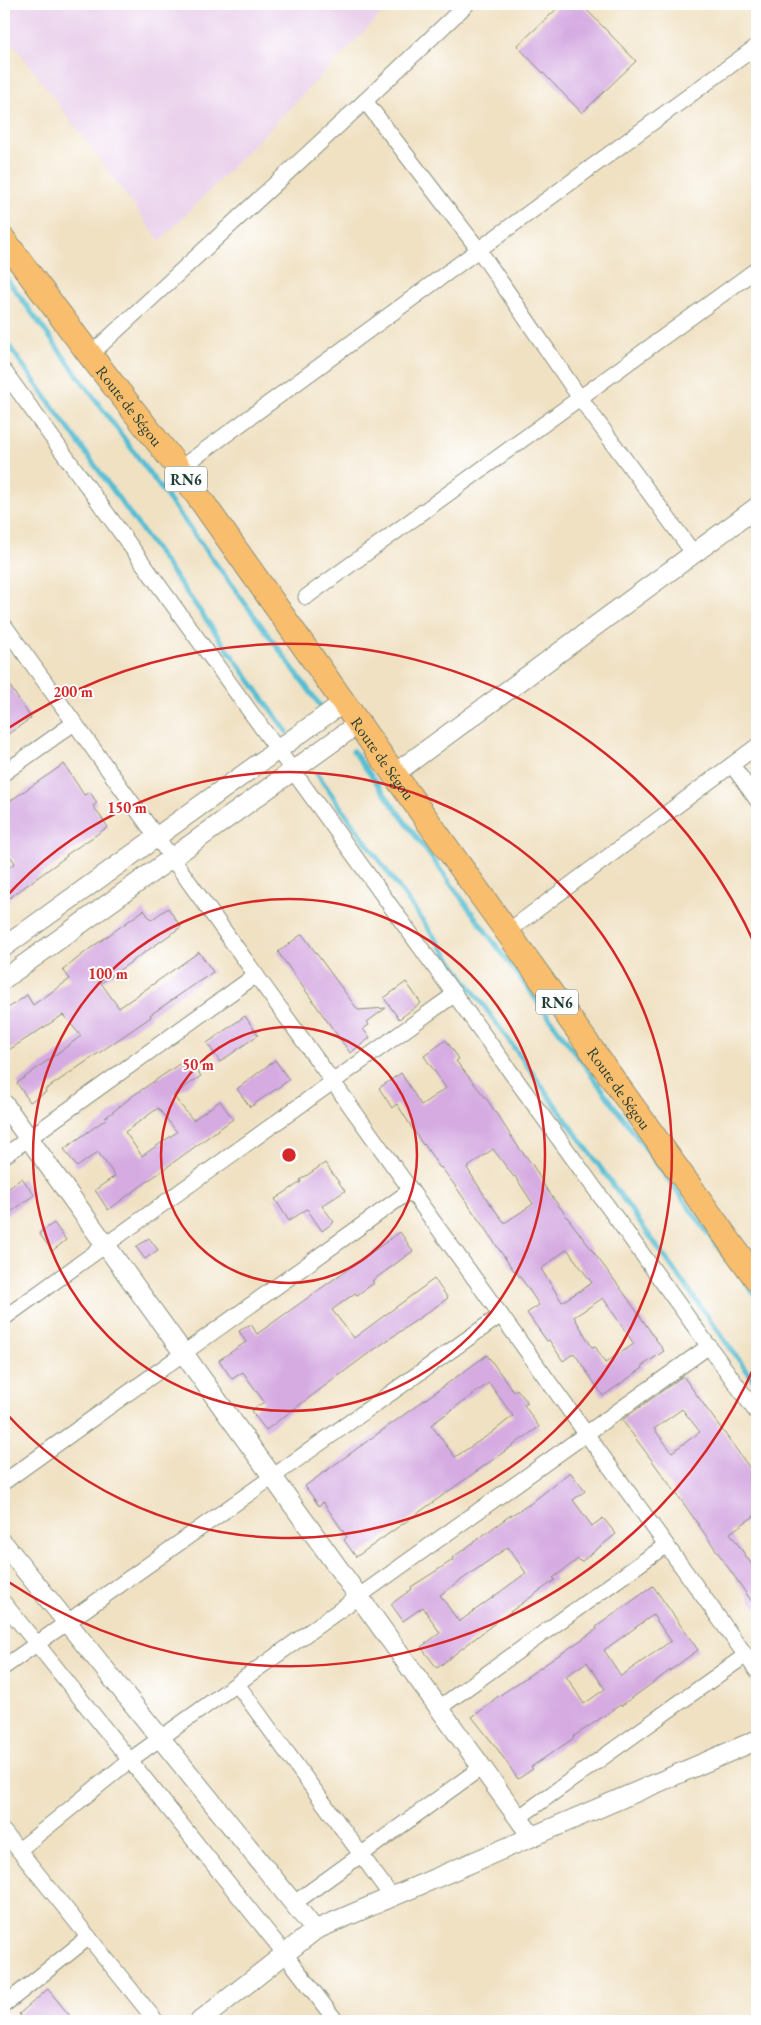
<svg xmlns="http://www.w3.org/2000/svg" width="761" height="2025" font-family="'EB Garamond',serif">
  <rect width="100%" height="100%" fill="#fff"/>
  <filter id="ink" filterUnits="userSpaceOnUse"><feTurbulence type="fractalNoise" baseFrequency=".02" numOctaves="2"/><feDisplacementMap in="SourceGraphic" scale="10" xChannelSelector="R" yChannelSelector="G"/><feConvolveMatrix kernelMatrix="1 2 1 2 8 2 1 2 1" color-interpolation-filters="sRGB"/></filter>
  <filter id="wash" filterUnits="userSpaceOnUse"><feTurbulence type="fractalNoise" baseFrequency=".0096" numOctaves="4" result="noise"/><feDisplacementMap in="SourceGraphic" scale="20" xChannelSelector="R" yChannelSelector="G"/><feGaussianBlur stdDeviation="1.12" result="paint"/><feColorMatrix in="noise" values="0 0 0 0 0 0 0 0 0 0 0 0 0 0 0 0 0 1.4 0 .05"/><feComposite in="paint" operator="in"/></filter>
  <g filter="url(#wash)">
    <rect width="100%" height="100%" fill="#f0e1c3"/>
    <polygon fill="#ead1ec" points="4,4 391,4 160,241 4,31"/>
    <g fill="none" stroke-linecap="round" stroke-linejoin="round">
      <g stroke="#56bed3" stroke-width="5">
        <polyline points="4,275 322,708"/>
        <polyline points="4,339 287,732"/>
        <polyline points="353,751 729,1262"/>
        <polyline points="317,774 757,1385"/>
        <polyline points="747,1284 757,1299"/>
      </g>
    </g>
    <g id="blocks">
      <g fill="#d5abe2" fill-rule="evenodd">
        <polygon points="562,4 581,4 636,61 582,113 517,46"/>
        <polygon points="4,677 31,718 4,737"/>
        <polygon points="64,764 84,795 90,792 97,803 93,806 108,827 66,855 67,856 4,902 4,871 15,863 4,847 4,805"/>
        <polygon points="168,908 181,927 101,983 119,1008 199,952 213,972 150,1015 151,1017 109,1046 45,1090 46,1092 30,1102 17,1083 81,1036 63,1015 4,1053 4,1011 27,995 33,1005 70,979 63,970 88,950 144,910 151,920"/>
        <polygon points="302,934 358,1010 386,1008 367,1022 369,1025 363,1029 370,1038 350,1053 278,952"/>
        <polygon points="406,982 421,1003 399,1019 384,998"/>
        <polygon points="245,1016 258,1035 220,1062 207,1043"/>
        <path d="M446,1040L459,1059L456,1061L488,1101L519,1148L532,1164L547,1190L624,1293L664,1351L642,1366L643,1368L603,1396L574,1353L563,1361L549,1340L547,1341L527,1313L539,1305L528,1288L515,1270L514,1271L456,1187L441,1167L440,1168L424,1144L423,1145L397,1104L392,1108L379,1088L401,1073L421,1105L446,1088L424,1056ZM493,1149L514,1177L515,1176L533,1204L506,1222H504L488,1201L467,1168ZM567,1249L592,1283L562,1302L541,1269ZM603,1298L634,1344L605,1363L595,1346L592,1347L574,1317Z"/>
        <path d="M188,1058L201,1076L175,1094L174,1097L193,1120L220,1101L233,1119L108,1210L95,1190L115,1176L98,1152L77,1167L64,1149L106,1119L105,1118L134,1095ZM158,1108L177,1132L142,1156L125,1132Z"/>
        <polygon points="275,1060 289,1080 250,1107 237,1089"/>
        <polygon points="325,1163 345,1191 322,1206 334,1222 322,1231 307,1209 289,1221 275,1199 301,1182 300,1180"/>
        <polygon points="22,1178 34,1195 4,1217 4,1192"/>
        <polygon points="54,1223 66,1240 52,1251 39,1233"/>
        <polygon points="400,1232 413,1251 372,1281 374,1283 357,1295 355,1293 332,1310 354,1338 434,1279 448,1298 365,1356 266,1430 251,1411 264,1402 243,1372 232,1379 219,1360 246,1342 239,1331 251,1324 257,1334"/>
        <polygon points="149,1238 158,1250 145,1259 136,1247"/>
        <path d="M487,1355L514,1392L517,1389L528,1403L524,1405L539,1427L356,1557L344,1540L347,1537L323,1502L319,1506L305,1486ZM489,1383L513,1416L490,1434L455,1457L431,1425Z"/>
        <path d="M683,1376L757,1478V1514L730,1533L757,1572V1609L684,1504L622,1420ZM682,1409L700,1432L672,1452L654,1429Z"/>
        <path d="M570,1472L585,1491L573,1500L592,1526L603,1518L616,1534L581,1562L578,1559L553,1578L555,1580L496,1622L437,1668L421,1647L440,1633L423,1607L403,1621L391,1604L412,1589L411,1587L453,1560L452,1558L508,1517L530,1504ZM508,1547L526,1573L459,1622L440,1595Z"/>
        <path d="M653,1586L698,1650L621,1706L620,1705L573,1737L574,1738L531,1767L533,1769L518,1779L496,1747L472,1717L493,1702V1700L597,1629L596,1627ZM653,1615L671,1641L621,1676L604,1650ZM587,1662L605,1689L584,1704L566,1676Z"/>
        <polygon points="48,1989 74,2021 25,2021 19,2014"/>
      </g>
    </g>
  </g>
  <g filter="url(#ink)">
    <use href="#blocks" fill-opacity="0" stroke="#888f7c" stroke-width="1"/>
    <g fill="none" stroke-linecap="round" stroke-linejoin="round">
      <defs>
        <g id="minor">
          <polyline points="365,101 479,250 580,398 694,554"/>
          <polyline points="90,355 365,101 467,4"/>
          <polyline points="4,371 757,1413"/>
          <polyline points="179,469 757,46"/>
          <polyline points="306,597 757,269"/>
          <polyline points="4,625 757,1671"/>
          <polyline points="732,765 757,800"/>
          <polyline points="4,773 74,723"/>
          <polyline points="507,932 757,746"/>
          <polyline points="4,1156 256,975"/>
          <polyline points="4,1318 455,994"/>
          <polyline points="4,1482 411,1190"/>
          <polyline points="4,1603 285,1954 336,2021"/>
          <polyline points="4,1667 501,1315"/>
          <polyline points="237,1684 392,1897"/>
          <polyline points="439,1708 666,1545"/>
          <polyline points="518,1818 746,1655"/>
          <polyline points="4,1832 156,2021"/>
          <polyline points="19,1850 130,1760 709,1346"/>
          <polyline points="293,1904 482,1767"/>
          <polyline points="4,2005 89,1937"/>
        </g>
        <g id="tertiary">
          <polyline points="394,774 757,507"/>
          <polyline points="4,947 344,702"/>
          <polyline points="4,979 359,723"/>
          <polyline points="4,1104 532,1837"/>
          <polyline points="4,1544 315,1930"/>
          <polyline points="200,2021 315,1930 757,1740"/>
        </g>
        <g id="trunk">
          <path id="s1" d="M4,240L90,355L179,469L394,774L757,1280"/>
        </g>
      </defs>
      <use href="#minor" stroke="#888f7c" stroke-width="17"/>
      <use href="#tertiary" stroke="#888f7c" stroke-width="21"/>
      <use href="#trunk" stroke="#888f7c" stroke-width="26"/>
      <use href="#minor" stroke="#fff" stroke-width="15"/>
      <use href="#tertiary" stroke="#fff" stroke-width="19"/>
      <use href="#trunk" stroke="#f9be6d" stroke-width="24"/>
    </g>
  </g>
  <g fill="none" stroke="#d62828" stroke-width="2.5">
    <circle cx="289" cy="1155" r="128"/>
    <circle cx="289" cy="1155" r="256"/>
    <path d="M4 899A383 383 0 1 1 4 1411"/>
    <path d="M756 1363A511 511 0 0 1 7 1581M7 729A511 511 0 0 1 756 947"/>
  </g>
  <g text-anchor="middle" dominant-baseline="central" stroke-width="4" stroke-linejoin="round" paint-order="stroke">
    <g fill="#fff" stroke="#627771" stroke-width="1">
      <rect x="165" y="466.5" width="42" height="25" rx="4"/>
      <rect x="536" y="989.5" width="42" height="25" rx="4"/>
    </g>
    <g font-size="15" font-weight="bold" fill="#1f3d34">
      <text x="186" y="479">RN6</text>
      <text x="557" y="1002">RN6</text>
    </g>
    <g font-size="16" fill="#1f3d34" stroke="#fff">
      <text stroke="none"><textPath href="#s1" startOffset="208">Route de Ségou</textPath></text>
      <text stroke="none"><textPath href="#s1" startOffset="642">Route de Ségou</textPath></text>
      <text stroke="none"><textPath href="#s1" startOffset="1048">Route de Ségou</textPath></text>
    </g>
  </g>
  <circle cx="289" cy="1155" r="8" fill="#d62828" stroke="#fff" stroke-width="2.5"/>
  <g font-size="15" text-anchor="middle" font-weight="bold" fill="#d62828" stroke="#fff" stroke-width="4" stroke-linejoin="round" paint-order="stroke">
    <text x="73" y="697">200 m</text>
    <text x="127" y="813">150 m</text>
    <text x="108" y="979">100 m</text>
    <text x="198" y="1070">50 m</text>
  </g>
  <rect width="761" height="2025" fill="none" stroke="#fff" stroke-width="20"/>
</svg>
